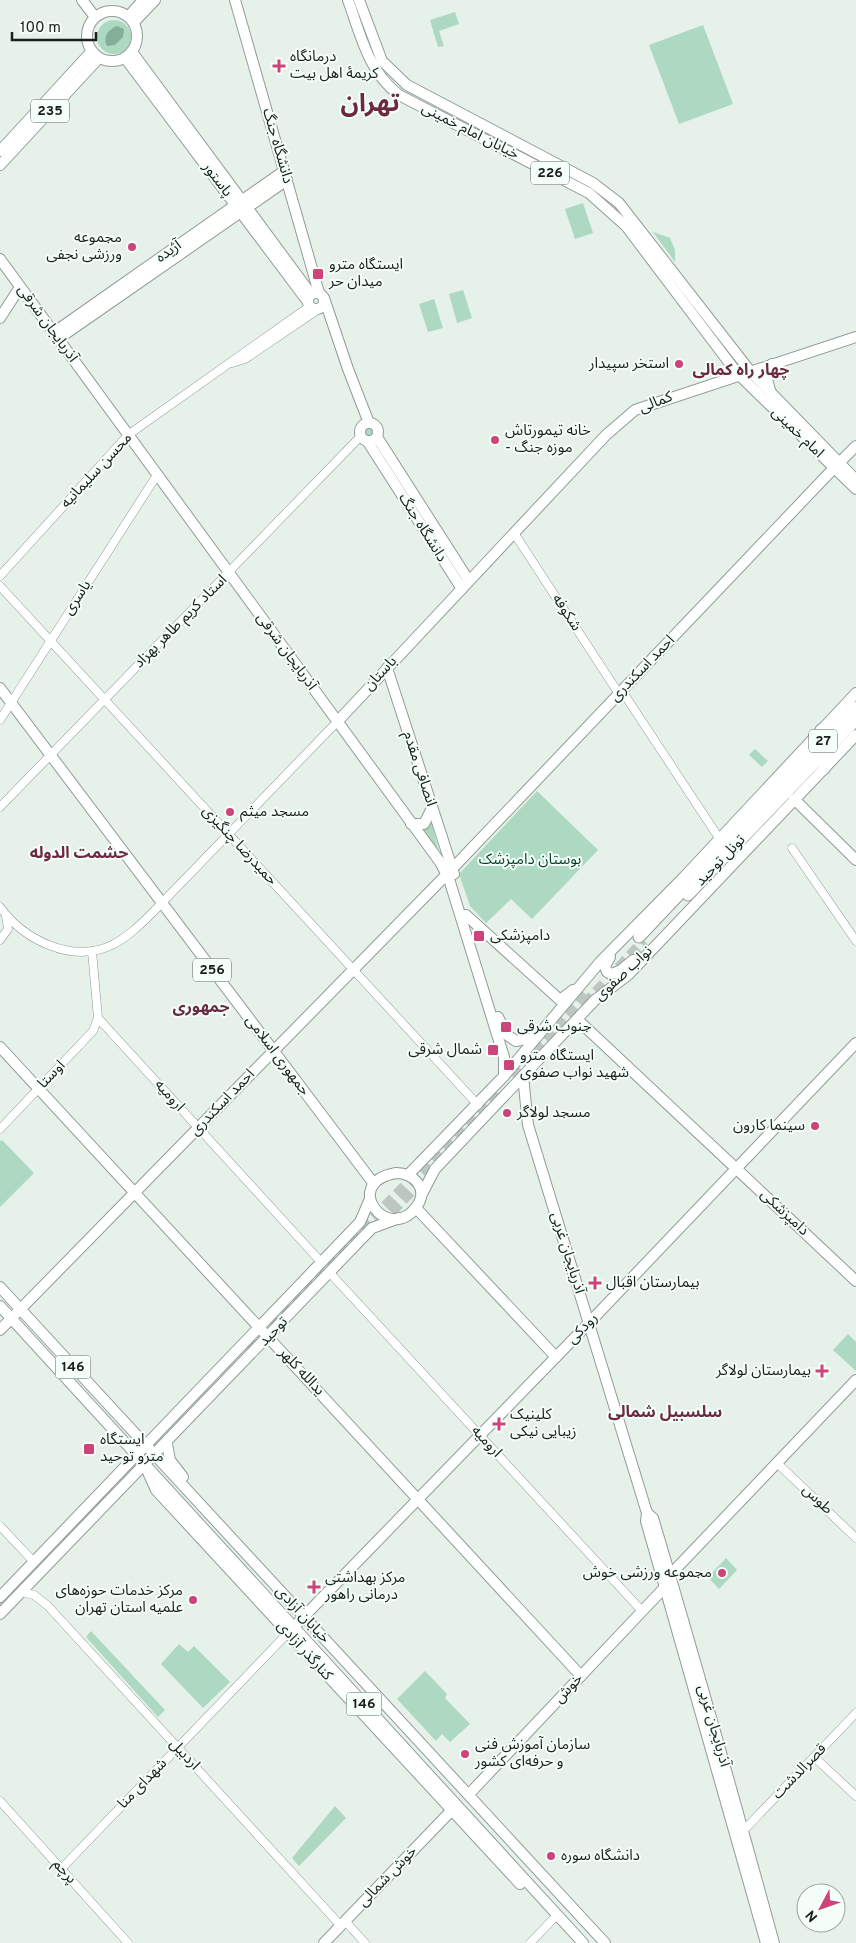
<svg xmlns="http://www.w3.org/2000/svg" width="856" height="1943" font-family="Overpass,'Noto Sans Arabic',sans-serif">
  <rect width="100%" height="100%" fill="#e6f1ea"/>
  <g fill="#add8c1">
    <polygon points="455,12 459,24 439,31 444,46 438,47 430,20"/>
    <circle cx="114" cy="37" r="17"/>
    <polygon points="703,25 733,104 679,124 649,45"/>
    <polygon points="583,203 593,233 575,239 565,209"/>
    <polygon points="653,232 670,238 675,250 675,262"/>
    <polygon points="463,290 472,318 457,323 449,294"/>
    <polygon points="434,299 443,328 428,332 419,304"/>
    <circle cx="368" cy="433" r="6"/>
    <polygon points="755,749 768,761 762,767 749,755"/>
    <polygon points="537,791 598,850 532,919 511,899 486,923 470,906 459,874"/>
    <polygon points="431,822 439,852 421,829"/>
    <polygon points="2,1140 34,1173 0,1207 0,1141"/>
    <polygon points="848,1334 856,1342 856,1371 833,1350"/>
    <polygon points="726,1558 737,1570 719,1589 708,1577"/>
    <polygon points="91,1631 165,1710 158,1717 86,1637"/>
    <polygon points="179,1644 188,1652 194,1646 230,1682 203,1708 161,1664"/>
    <polygon points="425,1671 447,1694 445,1698 470,1724 450,1742 442,1734 436,1741 397,1699"/>
    <polygon points="335,1806 346,1818 299,1866 292,1858"/>
  </g>
  <path fill="#84ae98" d="M117,26L124,29L123,37L115,45L107,46C102,37 109,29 117,26Z"/>
  <g fill="none" stroke-linecap="round" stroke-linejoin="round">
    <g stroke="#bdc7c1" stroke-width="11" stroke-dasharray="11 5.5" stroke-linecap="butt">
      <polyline points="585,1004 644,941"/>
      <polyline points="511,1075 588,991"/>
      <polyline points="380,1224 435,1166"/>
      <path d="M246,1347C330,1261 417,1177 498,1088"/>
      <polyline points="63,1542 110,1488"/>
      <polyline points="0,1606 29,1577"/>
    </g>
    <defs>
      <g id="minor">
        <polyline points="232,363 245,359 319,309"/>
        <polyline points="514,533 619,694"/>
        <polyline points="0,576 128,435 310,306"/>
        <polyline points="0,586 478,1105"/>
        <polyline points="622,691 719,838"/>
        <polyline points="0,720 157,475"/>
        <polyline points="0,807 360,437"/>
        <polyline points="792,848 856,941"/>
        <path d="M0,907C24,940 72,964 112,945C128,937 141,924 154,911L337,722"/>
        <polyline points="0,940 8,929 6,916"/>
        <polyline points="98,1018 321,1262"/>
        <polyline points="0,1129 93,1031 98,1018 92,951"/>
        <polyline points="330,1273 642,1611"/>
        <polyline points="777,1463 856,1538"/>
        <polyline points="0,1526 34,1562"/>
        <polyline points="22,1592 34,1595 48,1606 341,1926"/>
        <polyline points="814,1757 856,1796"/>
        <polyline points="0,1801 128,1943"/>
        <polyline points="744,1830 856,1713"/>
        <polyline points="61,1869 288,1633"/>
        <polyline points="345,1921 365,1943"/>
        <polyline points="530,1943 557,1915"/>
      </g>
      <g id="major">
        <polyline points="82,0 95,17"/>
        <polyline points="235,0 319,293"/>
        <path d="M348,0C361,36 368,71 399,95L589,193L626,226L737,373L856,489"/>
        <polyline points="359,0 382,61 407,85 593,183 619,203 750,371 856,480"/>
        <circle cx="112" cy="36" r="25"/>
        <polyline points="129,16 143,0"/>
        <polyline points="134,22 155,0"/>
        <polyline points="132,52 311,294"/>
        <polyline points="125,58 308,302"/>
        <polyline points="0,151 92,51"/>
        <polyline points="0,165 99,58"/>
        <polyline points="0,259 440,862 449,879 504,1057 504,1076"/>
        <circle cx="316" cy="301" r="8"/>
        <polyline points="324,298 348,369 369,423"/>
        <polyline points="0,318 20,287"/>
        <polyline points="53,333 284,171"/>
        <polyline points="58,339 287,180"/>
        <polyline points="771,394 767,379 772,364"/>
        <circle cx="369" cy="432" r="9"/>
        <polyline points="377,437 469,581"/>
        <polyline points="368,442 462,589"/>
        <polyline points="839,463 856,446"/>
        <polyline points="387,668 454,874"/>
        <polyline points="0,688 374,1184"/>
        <polyline points="337,722 606,435 635,410 856,337"/>
        <polyline points="794,799 856,860"/>
        <polyline points="411,824 424,824 431,810"/>
        <polyline points="466,915 560,1000 573,990"/>
        <polyline points="610,957 605,966 607,972 612,974 621,970 633,960"/>
        <polyline points="498,1017 507,1035 516,1041 537,1037"/>
        <polyline points="581,1023 856,1281"/>
        <polyline points="0,1047 581,1676"/>
        <polyline points="523,1076 528,1125 647,1513 646,1521 766,1943"/>
        <path d="M396,1173C414,1173 429,1189 417,1206C389,1246 339,1183 396,1173Z"/>
        <polyline points="408,1175 504,1076 600,962 684,877 856,693"/>
        <polyline points="422,1194 435,1169 595,1000 628,975 856,735"/>
        <polyline points="416,1208 556,1357"/>
        <polyline points="0,1287 605,1943"/>
        <polyline points="0,1306 583,1943"/>
        <polyline points="0,1330 452,869 834,468"/>
        <polyline points="167,1444 170,1460 183,1477"/>
        <polyline points="147,1470 156,1490 520,1884"/>
        <path d="M647,1513L653,1518C695,1659 735,1801 774,1943"/>
        <polyline points="670,1575 856,1380"/>
        <polyline points="0,1597 360,1222 370,1199"/>
        <polyline points="0,1614 372,1228 399,1218"/>
        <polyline points="288,1633 588,1324 856,1043"/>
        <polyline points="472,1791 665,1587"/>
        <polyline points="324,1943 451,1811"/>
      </g>
      <g id="highway">
        <polyline points="821,730 838,719"/>
        <polyline points="824,769 831,749"/>
        <polyline points="688,895 856,720"/>
        <polyline points="639,937 856,707"/>
      </g>
    </defs>
    <use href="#minor" stroke="#919c96" stroke-width="9"/>
    <use href="#major" stroke="#919c96" stroke-width="12"/>
    <use href="#highway" stroke="#919c96" stroke-width="13"/>
    <use href="#minor" stroke="#fff" stroke-width="8"/>
    <use href="#major" stroke="#fff" stroke-width="10"/>
    <use href="#highway" stroke="#fff" stroke-width="11"/>
  </g>
  <g fill="#ce4379" stroke="#f3fff8" stroke-width="2">
    <path d="M276.5 58.5h5v5h5v5h-5v5h-5v-5h-5v-5h5z"/>
    <circle cx="132" cy="247" r="5"/>
    <rect x="312" y="268" width="12" height="12" rx="2.5"/>
    <circle cx="679" cy="364" r="5"/>
    <circle cx="495" cy="440" r="5"/>
    <circle cx="230" cy="812" r="5"/>
    <rect x="473" y="930" width="12" height="12" rx="2.5"/>
    <rect x="500" y="1021" width="12" height="12" rx="2.5"/>
    <rect x="487" y="1044" width="12" height="12" rx="2.5"/>
    <rect x="503" y="1059" width="12" height="12" rx="2.5"/>
    <circle cx="507" cy="1113" r="5"/>
    <circle cx="815" cy="1126" r="5"/>
    <path d="M592.5 1275.5h5v5h5v5h-5v5h-5v-5h-5v-5h5z"/>
    <path d="M819.5 1363.5h5v5h5v5h-5v5h-5v-5h-5v-5h5z"/>
    <path d="M496.5 1416.5h5v5h5v5h-5v5h-5v-5h-5v-5h5z"/>
    <rect x="83" y="1443" width="12" height="12" rx="2.5"/>
    <circle cx="722" cy="1573" r="5"/>
    <path d="M311.5 1579.5h5v5h5v5h-5v5h-5v-5h-5v-5h5z"/>
    <circle cx="193" cy="1600" r="5"/>
    <circle cx="465" cy="1754" r="5"/>
    <circle cx="551" cy="1856" r="5"/>
  </g>
  <g text-anchor="middle" dominant-baseline="central" stroke-width="4" stroke-linejoin="round" paint-order="stroke">
    <g fill="#f3fff8" stroke="#5c625f" stroke-width="1">
      <rect x="31" y="99.5" width="38" height="23" rx="4"/>
      <rect x="531" y="161.5" width="38" height="23" rx="4"/>
      <rect x="809" y="729.5" width="28" height="23" rx="4"/>
      <rect x="193" y="958.5" width="38" height="23" rx="4"/>
      <rect x="55.5" y="1355.5" width="35" height="23" rx="4"/>
      <rect x="346.5" y="1692.5" width="35" height="23" rx="4"/>
    </g>
    <g font-size="14" font-weight="bold" fill="#1b1f1d">
      <text x="50" y="111">235</text>
      <text x="550" y="173">226</text>
      <text x="823" y="741">27</text>
      <text x="212" y="970">256</text>
      <text x="73" y="1367">146</text>
      <text x="364" y="1704">146</text>
    </g>
    <g font-size="15" fill="#1b1f1d" stroke="#f3fff8" text-anchor="start">
      <text x="290" y="57">درمانگاه<tspan x="290" dy="17">کریمهٔ اهل بیت</tspan></text>
      <text x="122" y="238" text-anchor="end">مجموعه<tspan x="122" dy="17">ورزشی نجفی</tspan></text>
      <text x="329" y="265">ایستگاه مترو<tspan x="329" dy="17">میدان حر</tspan></text>
      <text x="669" y="364" text-anchor="end">استخر سپیدار</text>
      <text x="505" y="431">خانه تیمورتاش<tspan x="505" dy="17">- موزه جنگ</tspan></text>
      <text x="240" y="812">مسجد میثم</text>
      <text x="490" y="936">دامپزشکی</text>
      <text x="517" y="1027">جنوب شرقی</text>
      <text x="482" y="1050" text-anchor="end">شمال شرقی</text>
      <text x="520" y="1056">ایستگاه مترو<tspan x="520" dy="17">شهید نواب صفوی</tspan></text>
      <text x="517" y="1113">مسجد لولاگر</text>
      <text x="805" y="1126" text-anchor="end">سینما کارون</text>
      <text x="606" y="1283">بیمارستان اقبال</text>
      <text x="811" y="1371" text-anchor="end">بیمارستان لولاگر</text>
      <text x="510" y="1415">کلینیک<tspan x="510" dy="17">زیبایی نیکی</tspan></text>
      <text x="100" y="1440">ایستگاه<tspan x="100" dy="17">مترو توحید</tspan></text>
      <text x="712" y="1573" text-anchor="end">مجموعه ورزشی خوش</text>
      <text x="325" y="1578">مرکز بهداشتی<tspan x="325" dy="17">درمانی راهور</tspan></text>
      <text x="183" y="1591" text-anchor="end">مرکز خدمات حوزه‌های<tspan x="183" dy="17">علمیه استان تهران</tspan></text>
      <text x="475" y="1745">سازمان آموزش فنی<tspan x="475" dy="17">و حرفه‌ای کشور</tspan></text>
      <text x="561" y="1856">دانشگاه سوره</text>
    </g>
    <g font-size="15" fill="#1b1f1d" stroke="#f3fff8">
      <text transform="translate(470 132) rotate(27)">خیابان امام خمینی</text>
      <text transform="translate(277 146) rotate(74)">دانشگاه جنگ</text>
      <text transform="translate(217 180) rotate(53)">پاستور</text>
      <text transform="translate(169 252) rotate(-35)">آژیده</text>
      <text transform="translate(47 324) rotate(54)">آذربایجان شرقی</text>
      <text transform="translate(656 403) rotate(-21)">کمالی</text>
      <text transform="translate(797 433) rotate(44)">امام خمینی</text>
      <text transform="translate(97 471) rotate(-47)">محسن سلیمانیه</text>
      <text transform="translate(422 528) rotate(58)">دانشگاه جنگ</text>
      <text transform="translate(78 598) rotate(-57)">یاسری</text>
      <text transform="translate(566 613) rotate(57)">شکوفه</text>
      <text transform="translate(181 622) rotate(-45)">استاد کریم طاهر بهزاد</text>
      <text transform="translate(286 652) rotate(54)">آذربایجان شرقی</text>
      <text transform="translate(643 669) rotate(-46)">احمد اسکندری</text>
      <text transform="translate(381 674) rotate(-47)">باستان</text>
      <text transform="translate(419 769) rotate(72)">انصافی مقدم</text>
      <text transform="translate(239 846) rotate(47)">حمیدرضا چنگیزی</text>
      <text transform="translate(721 861) rotate(-46)">تونل توحید</text>
      <text transform="translate(624 974) rotate(-43)">نواب صفوی</text>
      <text transform="translate(277 1056) rotate(53)">جمهوری اسلامی</text>
      <text transform="translate(52 1075) rotate(-46)">اوستا</text>
      <text transform="translate(169 1096) rotate(48)">ارومیه</text>
      <text transform="translate(223 1103) rotate(-46)">احمد اسکندری</text>
      <text transform="translate(784 1213) rotate(43)">دامپزشکی</text>
      <text transform="translate(567 1253) rotate(73)">آذربایجان غربی</text>
      <text transform="translate(583 1329) rotate(-46)">رودکی</text>
      <text transform="translate(274 1332) rotate(-46)">توحید</text>
      <text transform="translate(301 1372) rotate(47)">یدالله کلهر</text>
      <text transform="translate(486 1442) rotate(47)">ارومیه</text>
      <text transform="translate(817 1500) rotate(44)">طوس</text>
      <text transform="translate(302 1615) rotate(47)">خیابان آزادی</text>
      <text transform="translate(304 1651) rotate(48)">کنارگذر آزادی</text>
      <text transform="translate(569 1689) rotate(-47)">خوش</text>
      <text transform="translate(713 1726) rotate(74)">آذربایجان غربی</text>
      <text transform="translate(184 1755) rotate(47)">اردبیل</text>
      <text transform="translate(800 1772) rotate(-46)">قصرالدشت</text>
      <text transform="translate(143 1784) rotate(-46)">شهدای منا</text>
      <text transform="translate(64 1872) rotate(48)">پرچم</text>
      <text transform="translate(388 1877) rotate(-46)">خوش شمالی</text>
    </g>
    <g font-size="15" fill="#053f28" stroke="#f3fff8">
      <text x="530" y="860">بوستان دامپزشک</text>
    </g>
    <g font-size="16" font-weight="bold" fill="#6c2941" stroke="#f3fff8">
      <text x="741" y="371">چهار راه کمالی</text>
      <text x="79" y="854">حشمت الدوله</text>
      <text x="201" y="1008">جمهوری</text>
      <text x="665" y="1413">سلسبیل شمالی</text>
    </g>
    <g font-size="25" font-weight="bold" fill="#6c2941" stroke="#f3fff8">
      <text x="370" y="105">تهران</text>
    </g>
  </g>
  <g transform="translate(821 1908) rotate(229)"><circle r="24" fill="#f3fff8" stroke="#9da5a0"/>
  <path d="M0-4L9 19L0 12L-9 19Z" fill="#ce4379"/>
  <text y="-8" font-size="14" font-weight="bold" text-anchor="middle" fill="#1b1f1d">N</text>
  </g>
  <path d="M12 32v8h84v-8" fill="none" stroke="#1b1f1d" stroke-width="2.5"/>
  <text x="20" y="32" font-size="15" fill="#1b1f1d" stroke="#f3fff8" stroke-width="4" paint-order="stroke">100 m</text>
</svg>
